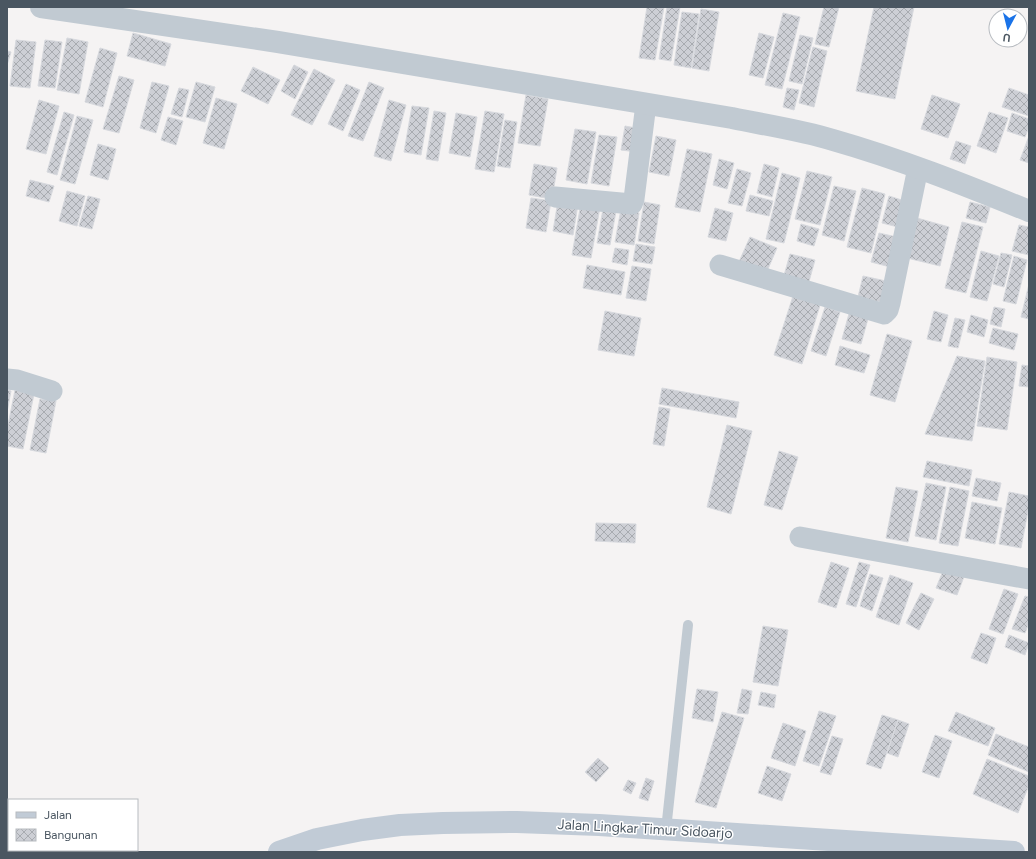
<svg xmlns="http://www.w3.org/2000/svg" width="1036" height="859" font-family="Figtree,sans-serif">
  <defs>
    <pattern id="building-cross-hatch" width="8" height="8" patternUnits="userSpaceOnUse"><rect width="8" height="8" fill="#cdcfd5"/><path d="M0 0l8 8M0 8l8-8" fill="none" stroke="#a8abb0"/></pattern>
  </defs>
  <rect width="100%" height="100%" fill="#f5f3f3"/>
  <g fill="url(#building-cross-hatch)" stroke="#d7d9de">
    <polygon points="647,7 664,7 655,60 639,58"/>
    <polygon points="667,7 680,7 671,61 659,59"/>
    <polygon points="824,7 839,7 829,47 815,44"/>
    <polygon points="874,7 914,7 895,99 856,91"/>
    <polygon points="701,9 719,12 709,71 692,68"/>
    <polygon points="682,12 699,14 691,68 674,65"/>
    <polygon points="783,13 800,17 782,89 765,85"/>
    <polygon points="133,33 171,44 165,66 127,56"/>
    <polygon points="759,33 774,37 763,78 749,75"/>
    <polygon points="800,35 813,38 802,84 789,81"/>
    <polygon points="67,38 88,42 79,94 57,90"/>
    <polygon points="16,40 36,42 30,88 10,86"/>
    <polygon points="45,40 62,42 55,88 38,86"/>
    <polygon points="813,47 827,51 814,107 799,103"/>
    <polygon points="100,48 117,53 103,107 85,102"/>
    <polygon points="7,51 11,52 7,65"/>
    <polygon points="294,65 308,72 295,99 281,91"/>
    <polygon points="253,67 280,80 268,104 241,91"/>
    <polygon points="314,69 335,80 312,125 291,115"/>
    <polygon points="119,76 134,80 119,133 103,129"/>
    <polygon points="152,82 169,86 156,133 140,128"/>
    <polygon points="196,82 215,87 205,122 186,117"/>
    <polygon points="369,82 384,88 363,141 348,136"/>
    <polygon points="346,84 360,90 343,131 328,124"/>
    <polygon points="179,88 189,90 182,117 171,114"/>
    <polygon points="787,88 799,90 794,110 783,107"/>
    <polygon points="1009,88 1029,95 1029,116 1002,107"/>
    <polygon points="526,95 548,99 540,146 518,143"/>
    <polygon points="932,95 960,104 948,138 921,129"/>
    <polygon points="216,98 237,104 224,149 203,143"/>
    <polygon points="39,100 59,106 46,154 26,149"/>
    <polygon points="389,100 406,105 391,161 374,156"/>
    <polygon points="412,106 429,108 421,155 404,152"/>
    <polygon points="434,111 446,113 438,161 426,159"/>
    <polygon points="485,111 504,114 494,172 475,169"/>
    <polygon points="64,112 74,115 57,175 47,172"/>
    <polygon points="989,112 1008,118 996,153 977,146"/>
    <polygon points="456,113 477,117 470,157 449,153"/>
    <polygon points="1012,113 1029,119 1029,127 1025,137 1007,131"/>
    <polygon points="77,116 93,120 75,184 60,180"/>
    <polygon points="168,117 183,121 176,145 161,140"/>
    <polygon points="505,120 517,122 510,168 497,166"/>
    <polygon points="625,126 641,129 637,152 621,150"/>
    <polygon points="575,129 596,132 587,184 566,180"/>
    <polygon points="599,135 617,137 609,186 591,183"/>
    <polygon points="656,136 676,140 669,176 649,172"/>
    <polygon points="1029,136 1029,163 1020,160"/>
    <polygon points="956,141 971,146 965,164 950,159"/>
    <polygon points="98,144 116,149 108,180 90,175"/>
    <polygon points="687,149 712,154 700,212 675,207"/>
    <polygon points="719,159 734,163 727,189 713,185"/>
    <polygon points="534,164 557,168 552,199 529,195"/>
    <polygon points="764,164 779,168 772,197 757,193"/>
    <polygon points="737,169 751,173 742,206 728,203"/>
    <polygon points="807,171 832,177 820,225 795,219"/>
    <polygon points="782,173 800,178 784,243 766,239"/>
    <polygon points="30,180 54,186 49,202 26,196"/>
    <polygon points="834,186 856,191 844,241 822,235"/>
    <polygon points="862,188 885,194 871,253 847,247"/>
    <polygon points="67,191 85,196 77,226 59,221"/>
    <polygon points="750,195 773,201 769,216 746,211"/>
    <polygon points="88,196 100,199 92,229 79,226"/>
    <polygon points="889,196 908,202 902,228 882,223"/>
    <polygon points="531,198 551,201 546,232 526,228"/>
    <polygon points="558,201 578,204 573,235 553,231"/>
    <polygon points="644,202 660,205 654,244 638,241"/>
    <polygon points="970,202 990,207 986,223 966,218"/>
    <polygon points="581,203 600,207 591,258 572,255"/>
    <polygon points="715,208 733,213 726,241 708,237"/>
    <polygon points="603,209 616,211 610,245 597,243"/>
    <polygon points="621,209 639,213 634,245 615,242"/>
    <polygon points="917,218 949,227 940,266 907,258"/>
    <polygon points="962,222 983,227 966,293 945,288"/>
    <polygon points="801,224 819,229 814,246 797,241"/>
    <polygon points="1019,225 1029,227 1029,255 1012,251"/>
    <polygon points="879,233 901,238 894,268 871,262"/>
    <polygon points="750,237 777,248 765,276 738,264"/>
    <polygon points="636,244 655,247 652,264 633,261"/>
    <polygon points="615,248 629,250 627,265 612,262"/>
    <polygon points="981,251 999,256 987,301 970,297"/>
    <polygon points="1001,253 1012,255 1004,287 993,284"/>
    <polygon points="790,254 815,260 808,285 783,279"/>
    <polygon points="1014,256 1027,260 1016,304 1003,301"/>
    <polygon points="587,265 625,272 621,295 583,288"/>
    <polygon points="632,266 651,269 646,301 626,298"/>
    <polygon points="863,276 886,281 880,302 858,297"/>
    <polygon points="1029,284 1029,319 1021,317"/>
    <polygon points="794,293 821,302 802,364 774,355"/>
    <polygon points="825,307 840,312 826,356 811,351"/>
    <polygon points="994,307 1005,309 1001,327 990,324"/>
    <polygon points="850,310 869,315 861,344 842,339"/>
    <polygon points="605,311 641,318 634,356 598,350"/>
    <polygon points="934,311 948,315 941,342 927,339"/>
    <polygon points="971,315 988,320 984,337 967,332"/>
    <polygon points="955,318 965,320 958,348 948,346"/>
    <polygon points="993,328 1018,334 1014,350 989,343"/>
    <polygon points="887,334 912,341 895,402 870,395"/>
    <polygon points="840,346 870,355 864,373 835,365"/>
    <polygon points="957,356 985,361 972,441 925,434"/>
    <polygon points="987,357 1017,362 1007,430 977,426"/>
    <polygon points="1022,365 1029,366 1029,387 1019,386"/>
    <polygon points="662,388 739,402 736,418 659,404"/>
    <polygon points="7,390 11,391 7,412"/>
    <polygon points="15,390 34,394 23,449 7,446 7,430"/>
    <polygon points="40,399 56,401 46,453 30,450"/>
    <polygon points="659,407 670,409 664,446 653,444"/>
    <polygon points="727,425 752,431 731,514 707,507"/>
    <polygon points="779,451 798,457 782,510 764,505"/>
    <polygon points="927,461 972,470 969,486 923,477"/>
    <polygon points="976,478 1001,483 997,501 972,496"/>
    <polygon points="926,483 946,487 936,540 915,536"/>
    <polygon points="896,487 918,491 908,542 886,538"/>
    <polygon points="950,487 969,491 958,546 939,543"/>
    <polygon points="1009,492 1029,496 1029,506 1021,548 999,544"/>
    <polygon points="972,502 1002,508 995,544 965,538"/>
    <polygon points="596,523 636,524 635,543 595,541"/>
    <polygon points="831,562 849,568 836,608 818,602"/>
    <polygon points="859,562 870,565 856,607 846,604"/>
    <polygon points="945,566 965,574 957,595 936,588"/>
    <polygon points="870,574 883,578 872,611 860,606"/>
    <polygon points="890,575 913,583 899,625 876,617"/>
    <polygon points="1004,589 1018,594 1003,634 989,629"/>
    <polygon points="921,593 934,599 919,630 906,623"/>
    <polygon points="1025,596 1029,597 1029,623 1025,633 1012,629"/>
    <polygon points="763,626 788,630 778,686 753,682"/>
    <polygon points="981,633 996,638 987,664 971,658"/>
    <polygon points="1009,635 1029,643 1025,655 1005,647"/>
    <polygon points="697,689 718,692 713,722 692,718"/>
    <polygon points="742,689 752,691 748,714 737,713"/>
    <polygon points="761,692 776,695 774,708 758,705"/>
    <polygon points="819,711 836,716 819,766 803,761"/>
    <polygon points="722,712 744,718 716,808 695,802"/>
    <polygon points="956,712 995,728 988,746 948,731"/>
    <polygon points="882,715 898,720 881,769 866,764"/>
    <polygon points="898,720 909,724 898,757 887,753"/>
    <polygon points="783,723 806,731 795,766 771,758"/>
    <polygon points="996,734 1029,747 1029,772 988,755"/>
    <polygon points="935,735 952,741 939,778 922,772"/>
    <polygon points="832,736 843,739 831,775 820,772"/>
    <polygon points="598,758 609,768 596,782 585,772"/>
    <polygon points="987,759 1029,776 1029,785 1018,813 973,794"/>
    <polygon points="767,766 791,774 782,801 758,793"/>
    <polygon points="646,778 654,781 648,801 639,798"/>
    <polygon points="628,780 636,783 631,794 623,790"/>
  </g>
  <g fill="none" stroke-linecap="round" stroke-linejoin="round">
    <polyline stroke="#c1cad2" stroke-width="10" points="666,830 688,625"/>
    <g stroke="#c1cad2" stroke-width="21">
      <polyline points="555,197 632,204 634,199 646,104"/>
      <polyline points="720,265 884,314 888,310 890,303 918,168"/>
      <polyline points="7,379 17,380 52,391"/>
      <polyline points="800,537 1029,579"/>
    </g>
    <path stroke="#c1cad2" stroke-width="22" d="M41,7L278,42L732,118C765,125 800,130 833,140C900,159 965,185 1029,211"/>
    <polyline stroke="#c1cbd6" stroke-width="22" points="279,852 317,839 362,830 400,825 443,823 517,822 599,825 1014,852"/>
  </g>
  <g text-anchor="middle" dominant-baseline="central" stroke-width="3" stroke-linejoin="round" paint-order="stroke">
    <g font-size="14" fill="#4a5661" stroke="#fff">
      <text transform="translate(645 829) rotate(3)">Jalan Lingkar Timur Sidoarjo</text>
    </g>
  </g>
  <rect width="1036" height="859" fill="none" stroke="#4a5661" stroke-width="16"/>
  <rect x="8" y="799" width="130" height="52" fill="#ffffff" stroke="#b7bbc0"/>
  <rect x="16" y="812" width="20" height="6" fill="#c1cbd6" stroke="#b7bbc0"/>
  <text x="44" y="819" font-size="12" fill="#4a5661">Jalan</text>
  <rect x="16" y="829" width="20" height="12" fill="url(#building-cross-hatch)" stroke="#b7bbc0"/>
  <text x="44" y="839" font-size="12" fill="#4a5661">Bangunan</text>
  <g transform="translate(1008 28) rotate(187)"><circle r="19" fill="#ffffff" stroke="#b7bbc0"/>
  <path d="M0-3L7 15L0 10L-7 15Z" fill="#1a73e8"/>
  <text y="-6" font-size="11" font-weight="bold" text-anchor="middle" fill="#4a5661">U</text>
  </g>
</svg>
